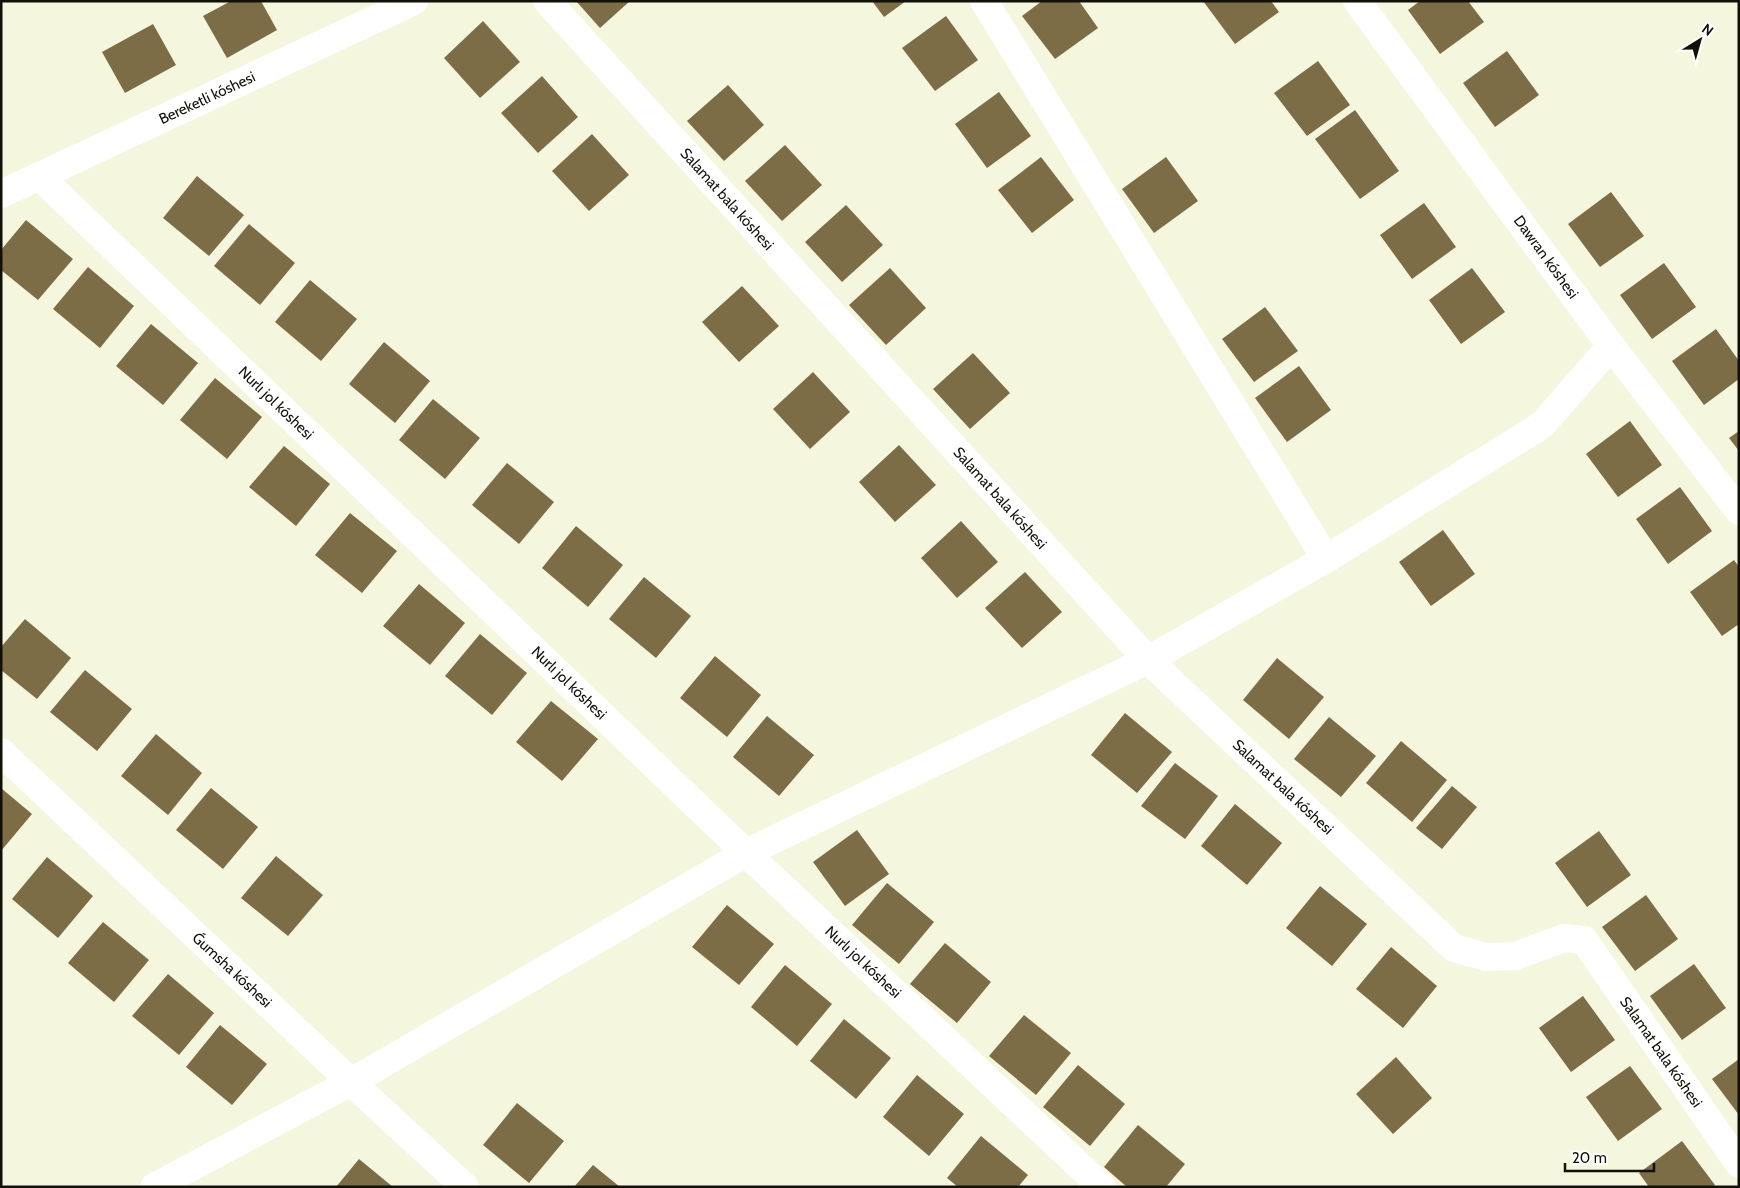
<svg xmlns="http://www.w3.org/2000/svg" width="1740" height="1188" font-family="Cabin,sans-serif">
  <rect width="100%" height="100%" fill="#f4f6dd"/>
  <g fill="#7d6d47">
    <polygon points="231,1 261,1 277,30 227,58 203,16"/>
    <polygon points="576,1 630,1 600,28"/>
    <polygon points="872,1 906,1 884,17"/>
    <polygon points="1042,1 1079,1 1098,28 1055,59 1022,16"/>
    <polygon points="1203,1 1271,1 1279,12 1235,44"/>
    <polygon points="1420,1 1468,1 1484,22 1440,54 1408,10"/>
    <polygon points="946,16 978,60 935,91 902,48"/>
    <polygon points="483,21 520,62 480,98 444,58"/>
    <polygon points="153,24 176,65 125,93 102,52"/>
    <polygon points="1507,51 1539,95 1495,127 1463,83"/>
    <polygon points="1318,61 1350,105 1307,136 1274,93"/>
    <polygon points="542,76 578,117 538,153 501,113"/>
    <polygon points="728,85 764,125 724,161 687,121"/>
    <polygon points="999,92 1031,136 987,168 955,124"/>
    <polygon points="1355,110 1399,171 1360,199 1315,139"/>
    <polygon points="592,134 629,175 589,211 552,171"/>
    <polygon points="785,145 822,185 782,221 745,181"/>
    <polygon points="1041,157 1074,200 1032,233 998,190"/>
    <polygon points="1166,157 1198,201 1154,233 1122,189"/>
    <polygon points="197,176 244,215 209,256 163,218"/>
    <polygon points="1611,192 1644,236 1600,267 1568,224"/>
    <polygon points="1424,203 1456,247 1412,279 1380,235"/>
    <polygon points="846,205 883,245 842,282 805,242"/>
    <polygon points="26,220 73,259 38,300 1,270 1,250"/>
    <polygon points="249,224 295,263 260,305 214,266"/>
    <polygon points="1664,263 1696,307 1652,339 1620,295"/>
    <polygon points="88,267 134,306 100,348 53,309"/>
    <polygon points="890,268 926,308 886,345 849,305"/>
    <polygon points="1472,268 1505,312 1461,344 1429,300"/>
    <polygon points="310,280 357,319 321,361 275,322"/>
    <polygon points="742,286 779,326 739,362 702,322"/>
    <polygon points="1265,307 1298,351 1254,382 1222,339"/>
    <polygon points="151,324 198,363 163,405 116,366"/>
    <polygon points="1716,329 1739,361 1739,379 1704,405 1672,361"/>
    <polygon points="384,342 430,381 395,423 349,384"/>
    <polygon points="973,353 1010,393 970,429 933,389"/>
    <polygon points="1299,366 1331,410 1287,442 1255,398"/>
    <polygon points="813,372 850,412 810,449 773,409"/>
    <polygon points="215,378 262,417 227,459 180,420"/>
    <polygon points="433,399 480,438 445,479 399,440"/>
    <polygon points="1630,421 1662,465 1618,497 1586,454"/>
    <polygon points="1739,431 1739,451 1729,438"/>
    <polygon points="899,445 936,485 895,522 859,482"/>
    <polygon points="284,446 330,484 296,526 249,487"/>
    <polygon points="507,463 554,502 519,544 472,505"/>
    <polygon points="1680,487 1712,531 1668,564 1636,519"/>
    <polygon points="350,513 397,551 362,593 315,555"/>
    <polygon points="961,521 998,562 957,598 921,558"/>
    <polygon points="576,526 623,565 588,607 542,568"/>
    <polygon points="1443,530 1475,574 1431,606 1399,562"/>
    <polygon points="1734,560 1739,567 1739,624 1722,636 1690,592"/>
    <polygon points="1025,572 1062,612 1022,648 985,608"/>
    <polygon points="644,577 691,616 656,658 609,619"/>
    <polygon points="419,584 465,623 430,665 383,626"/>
    <polygon points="25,619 71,658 37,699 1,670 1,647"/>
    <polygon points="480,634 527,673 492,715 445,676"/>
    <polygon points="715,656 761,695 727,737 680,698"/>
    <polygon points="1277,658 1324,697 1289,739 1243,700"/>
    <polygon points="85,670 132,709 97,751 50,712"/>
    <polygon points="551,701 598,739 562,781 516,742"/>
    <polygon points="1125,713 1172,752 1137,793 1091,755"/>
    <polygon points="767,716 814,755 779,796 733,757"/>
    <polygon points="1329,717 1376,756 1341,797 1294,759"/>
    <polygon points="156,734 202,773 168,815 121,776"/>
    <polygon points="1401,741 1447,780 1412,822 1366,783"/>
    <polygon points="1175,763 1218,796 1185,839 1141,806"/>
    <polygon points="1452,786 1477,807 1442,849 1416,828"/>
    <polygon points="1,788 32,814 1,851"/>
    <polygon points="211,788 258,827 223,869 176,830"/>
    <polygon points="1235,804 1282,843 1247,885 1201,846"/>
    <polygon points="857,830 889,874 845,906 813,862"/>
    <polygon points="1599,831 1631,875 1587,907 1555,863"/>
    <polygon points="276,856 323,895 288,936 241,898"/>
    <polygon points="47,857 93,896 58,938 12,899"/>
    <polygon points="887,883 934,922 899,964 852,925"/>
    <polygon points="1320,886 1367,924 1332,966 1286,928"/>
    <polygon points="1646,895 1678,939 1635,971 1602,927"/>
    <polygon points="727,905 774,944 739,985 692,947"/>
    <polygon points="103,922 149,960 114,1002 68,963"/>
    <polygon points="945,943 991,982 957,1023 910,984"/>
    <polygon points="1391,947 1437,986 1403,1028 1356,989"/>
    <polygon points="1694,964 1726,1008 1682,1040 1650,996"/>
    <polygon points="785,965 832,1004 797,1046 751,1007"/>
    <polygon points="168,974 214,1013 179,1055 132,1016"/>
    <polygon points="1583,996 1615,1040 1571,1072 1539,1028"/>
    <polygon points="1024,1015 1071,1053 1036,1095 989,1056"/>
    <polygon points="844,1019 891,1058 856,1099 810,1061"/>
    <polygon points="220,1025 267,1064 232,1105 186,1067"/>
    <polygon points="1396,1057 1432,1098 1393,1134 1356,1094"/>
    <polygon points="1739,1059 1739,1115 1712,1079"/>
    <polygon points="1078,1065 1125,1104 1090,1146 1043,1107"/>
    <polygon points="1630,1066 1662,1109 1618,1141 1586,1097"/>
    <polygon points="917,1075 964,1114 929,1156 883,1117"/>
    <polygon points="517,1103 564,1141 529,1183 483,1145"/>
    <polygon points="1138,1125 1185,1164 1166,1187 1127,1187 1104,1167"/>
    <polygon points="981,1136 1028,1175 1018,1187 958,1187 947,1178"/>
    <polygon points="1682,1141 1715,1185 1712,1187 1649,1187 1639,1173"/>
    <polygon points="359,1159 393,1187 336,1187"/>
    <polygon points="593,1165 620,1187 574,1187"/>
  </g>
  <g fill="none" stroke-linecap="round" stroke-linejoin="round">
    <g stroke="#fff" stroke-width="28">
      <polyline points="547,1 1148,660 1454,948 1486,957 1515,956 1564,938 1584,940 1739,1164"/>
      <polyline points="984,1 1326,559"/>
      <polyline points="1357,1 1611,346 1739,511"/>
      <polyline points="39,176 746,853 1102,1187"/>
      <polyline points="1,194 414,1"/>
      <polyline points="1,752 351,1082 465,1187"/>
      <polyline points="154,1187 351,1082 746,853 1148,660 1326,559 1542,425 1611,346"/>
    </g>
  </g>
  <g text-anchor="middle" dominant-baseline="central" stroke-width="5" stroke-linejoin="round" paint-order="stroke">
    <g font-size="15" fill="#111109" stroke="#fff">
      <text transform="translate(207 98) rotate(-25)">Bereketli kóshesi</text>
      <text transform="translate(727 199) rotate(48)">Salamat bala kóshesi</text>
      <text transform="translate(1546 257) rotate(54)">Dawran kóshesi</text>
      <text transform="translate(276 403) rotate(44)">Nurlı jol kóshesi</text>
      <text transform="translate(1000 498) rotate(48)">Salamat bala kóshesi</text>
      <text transform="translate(569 683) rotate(44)">Nurlı jol kóshesi</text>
      <text transform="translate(1283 787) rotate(43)">Salamat bala kóshesi</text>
      <text transform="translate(863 962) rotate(43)">Nurlı jol kóshesi</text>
      <text transform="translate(232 970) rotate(43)">Ǵumsha kóshesi</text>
      <text transform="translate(1661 1052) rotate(55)">Salamat bala kóshesi</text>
    </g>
  </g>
  <rect width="1740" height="1188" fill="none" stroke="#111109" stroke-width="5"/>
  <g transform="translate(1700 40) rotate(37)" stroke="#ffffff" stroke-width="4" paint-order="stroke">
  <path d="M0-4L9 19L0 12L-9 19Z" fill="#111109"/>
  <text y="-8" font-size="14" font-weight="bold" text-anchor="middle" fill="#111109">N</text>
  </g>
  <path d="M1565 1163v8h89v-8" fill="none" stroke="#111109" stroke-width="2.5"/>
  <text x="1572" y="1163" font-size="15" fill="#111109" stroke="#ffffff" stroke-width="4" paint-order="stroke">20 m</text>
</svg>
